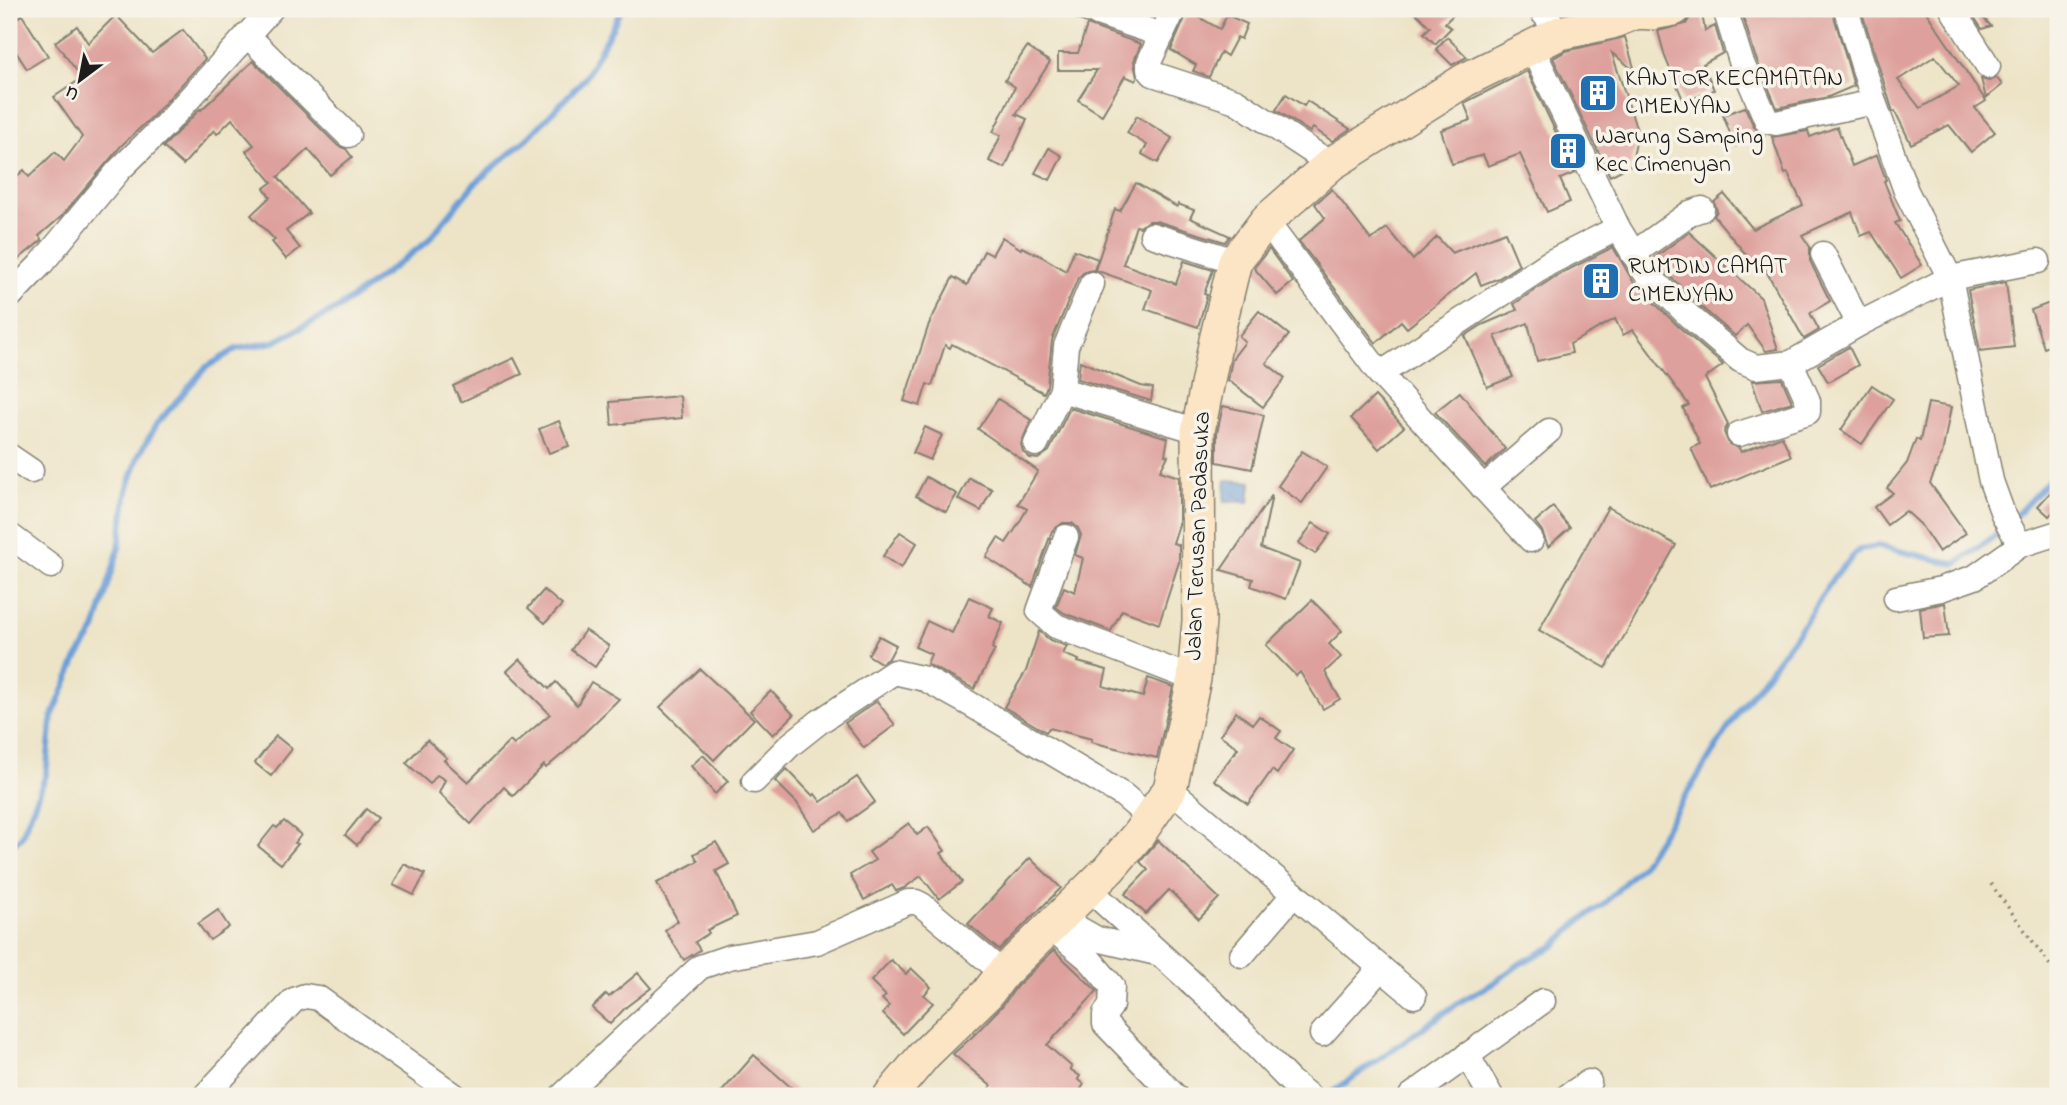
<svg xmlns="http://www.w3.org/2000/svg" width="2067" height="1105" font-family="'Indie Flower',sans-serif">
  <defs>
    <pattern id="water-ripples" width="26" height="14" patternUnits="userSpaceOnUse" patternTransform="scale(1.75)"><rect width="26" height="14" fill="#6c9ed7"/><path d="M2 4q2-2 4 0t4 0M15 11q2-2 4 0t4 0" fill="none" stroke="#5880ae"/></pattern>
  </defs>
  <rect width="100%" height="100%" fill="#f7f3e8"/>
  <filter id="ink" filterUnits="userSpaceOnUse"><feTurbulence type="fractalNoise" baseFrequency=".0143" numOctaves="2"/><feDisplacementMap in="SourceGraphic" scale="14" xChannelSelector="R" yChannelSelector="G"/><feConvolveMatrix kernelMatrix="1 2 1 2 8 2 1 2 1" color-interpolation-filters="sRGB"/></filter>
  <filter id="wash" filterUnits="userSpaceOnUse"><feTurbulence type="fractalNoise" baseFrequency=".00686" numOctaves="4" result="noise"/><feDisplacementMap in="SourceGraphic" scale="28" xChannelSelector="R" yChannelSelector="G"/><feGaussianBlur stdDeviation="1.57" result="paint"/><feColorMatrix in="noise" values="0 0 0 0 0 0 0 0 0 0 0 0 0 0 0 0 0 1.4 0 .05"/><feComposite in="paint" operator="in"/></filter>
  <g filter="url(#wash)">
    <rect width="100%" height="100%" fill="#ede4c7"/>
    <polygon fill="url(#water-ripples)" stroke="#445d7a" stroke-width="2" points="1226,480 1251,482 1249,502 1224,501"/>
    <g fill="none" stroke-linecap="round" stroke-linejoin="round">
      <g stroke="#6c9ed7" stroke-width="6">
        <polyline points="2012,520 2058,470"/>
        <polyline points="9,848 21,838 46,775 52,717 76,660 95,630 119,548 127,490 139,455 157,424 205,368 236,349 274,342 339,308 427,242 473,185 529,137 585,78 622,9"/>
        <polyline points="1327,1096 1461,1001 1492,984 1521,963 1554,946 1580,921 1603,905 1642,865 1739,711 1799,631 1834,577 1860,549 1878,546 1956,564 2004,529"/>
      </g>
    </g>
    <g id="blocks">
      <g fill="#dea09c" fill-rule="evenodd">
        <polygon points="1412,9 1459,9 1445,23 1451,28 1435,44 1424,33 1430,27"/>
        <polygon points="1759,9 1832,9 1854,86 1828,97 1777,108 1755,56 1743,16"/>
        <path d="M1861,9H1924L1986,101L1975,108L1995,132L1971,152L1949,125L1911,144L1895,111L1893,112ZM1935,56L1959,86L1920,108L1898,80Z"/>
        <polygon points="1969,9 1975,9 1991,26 1982,29"/>
        <polygon points="1188,11 1220,29 1227,15 1247,24 1241,39 1237,37 1227,56 1221,52 1209,77 1193,71 1196,65 1171,50"/>
        <polygon points="1692,14 1702,14 1705,31 1715,26 1723,53 1703,64 1714,90 1684,102 1665,57 1658,31 1686,24"/>
        <polygon points="22,15 48,56 27,69 9,41 9,23"/>
        <polygon points="116,15 152,53 183,30 205,59 153,116 121,146 62,216 39,236 42,240 9,267 9,183 24,170 29,177 55,152 64,161 82,137 54,97 82,78 55,42 77,26 88,43"/>
        <polygon points="1087,25 1141,44 1134,61 1137,78 1136,81 1125,76 1102,115 1078,100 1097,70 1058,70 1058,53 1078,53"/>
        <polygon points="1447,37 1467,57 1452,65 1436,49"/>
        <polygon points="1625,37 1635,71 1612,53 1638,134 1631,165 1610,176 1553,58 1566,51"/>
        <polygon points="1027,47 1050,62 1016,114 1027,119 1005,168 989,161 1001,135 993,132 1015,87 1005,80"/>
        <polygon points="253,61 338,146 346,149 352,157 330,175 308,149 278,177 309,213 286,231 300,248 286,259 272,242 275,240 251,215 270,197 264,188 272,182 246,151 254,145 232,119 217,134 214,130 183,165 163,147 200,109 201,110"/>
        <polygon points="1527,71 1575,173 1560,179 1570,202 1547,212 1520,154 1488,166 1483,155 1452,164 1441,130 1471,120 1464,103"/>
        <polygon points="1997,78 2002,85 1986,98 1981,79 1989,81"/>
        <polygon points="1286,94 1304,106 1307,101 1350,129 1332,141 1313,128 1310,132 1276,110"/>
        <polygon points="1745,107 1754,127 1764,136 1735,146 1723,115"/>
        <polygon points="1137,116 1172,138 1158,163 1142,154 1147,145 1127,133"/>
        <polygon points="1837,127 1852,166 1877,155 1886,180 1884,181 1900,221 1895,223 1922,265 1901,278 1871,232 1861,236 1852,212 1802,235 1810,247 1810,261 1830,301 1810,313 1819,330 1804,339 1760,260 1753,263 1714,216 1717,211 1714,202 1724,194 1753,229 1803,205 1788,173 1785,174 1772,137 1808,131 1810,137"/>
        <polygon points="1049,148 1062,156 1050,180 1035,173"/>
        <polygon points="1136,183 1177,207 1178,204 1194,210 1190,218 1230,236 1225,242 1156,221 1148,221 1140,227 1136,226 1123,264 1176,284 1184,261 1213,270 1204,294 1207,295 1198,327 1145,309 1152,290 1095,270 1115,209 1120,211"/>
        <polygon points="1332,189 1371,240 1387,228 1413,260 1437,237 1452,253 1505,232 1519,265 1499,278 1481,285 1476,273 1407,328 1401,321 1376,343 1299,241 1325,218 1315,204"/>
        <polygon points="1689,232 1761,298 1778,349 1766,351 1747,325 1735,336 1699,305 1657,263 1654,258"/>
        <polygon points="1002,237 1021,249 1022,247 1039,255 1066,271 1074,250 1098,259 1094,270 1084,272 1078,278 1052,340 1047,386 1044,393 952,344 950,348 945,345 932,386 927,384 920,406 904,401 929,324 953,277 967,285 984,251 992,255"/>
        <polygon points="1613,247 1634,283 1679,327 1723,365 1705,378 1728,424 1724,432 1729,444 1739,448 1741,452 1782,436 1791,456 1710,490 1691,448 1700,444 1683,408 1689,405 1633,330 1623,335 1615,319 1570,344 1572,353 1537,361 1528,323 1495,336 1513,377 1487,387 1465,336 1482,325 1517,310 1514,304 1556,276"/>
        <polygon points="1269,249 1293,282 1277,295 1254,268"/>
        <polygon points="2006,282 2014,347 1980,351 1968,290"/>
        <polygon points="2058,300 2058,343 2044,348 2031,310"/>
        <polygon points="1259,311 1289,335 1266,363 1285,378 1263,407 1228,380 1232,359 1245,342 1239,336"/>
        <polygon points="1849,347 1858,365 1828,382 1818,365"/>
        <polygon points="514,358 522,374 461,402 453,386"/>
        <polygon points="1080,361 1141,386 1153,388 1151,401 1078,379"/>
        <polygon points="1782,379 1792,402 1762,411 1752,381"/>
        <polygon points="1872,385 1893,399 1862,444 1841,430"/>
        <polygon points="1460,392 1505,449 1485,467 1435,412"/>
        <polygon points="680,396 682,418 612,425 610,402"/>
        <polygon points="1375,396 1404,427 1379,449 1351,418"/>
        <polygon points="998,399 1031,420 1021,444 1023,452 1030,458 1038,459 1049,451 1070,408 1168,438 1165,455 1168,456 1160,471 1179,477 1179,524 1173,543 1179,545 1179,562 1159,624 1122,610 1111,631 1064,613 1056,607 1064,587 1075,592 1083,558 1075,555 1081,535 1078,528 1072,523 1063,523 1052,531 1032,587 986,557 998,538 1006,543 1016,528 1027,509 1018,504 1038,471 978,429"/>
        <polygon points="1928,403 1951,407 1942,454 1930,483 1966,533 1939,552 1920,524 1906,511 1887,525 1874,507 1893,493 1887,488 1907,463 1916,439 1920,441"/>
        <polygon points="1223,406 1264,415 1252,469 1217,462 1217,433"/>
        <polygon points="559,421 569,446 549,453 539,429"/>
        <polygon points="925,427 942,435 930,460 913,453"/>
        <polygon points="1302,451 1327,467 1302,503 1278,486"/>
        <polygon points="926,477 957,494 946,512 916,496"/>
        <polygon points="969,478 992,489 981,511 958,499"/>
        <polygon points="2058,484 2058,507 2049,516 2038,506"/>
        <polygon points="1272,495 1261,548 1300,563 1286,599 1251,586 1253,579 1221,570"/>
        <polygon points="1553,507 1570,528 1548,547 1542,531 1535,522"/>
        <polygon points="1608,507 1676,545 1606,668 1539,630"/>
        <polygon points="1313,523 1330,534 1315,554 1299,543"/>
        <polygon points="900,532 917,543 901,568 883,556"/>
        <polygon points="544,590 562,605 545,623 528,608"/>
        <polygon points="969,597 993,608 989,616 1003,623 992,648 995,650 974,689 927,664 931,654 915,647 927,621 952,633"/>
        <polygon points="1312,600 1342,631 1329,644 1341,657 1325,672 1340,699 1323,709 1300,672 1296,676 1266,645"/>
        <polygon points="1945,603 1949,636 1923,638 1920,608"/>
        <polygon points="585,630 609,646 595,667 571,650"/>
        <polygon points="1039,631 1050,640 1067,646 1063,654 1079,660 1078,662 1107,670 1103,686 1143,697 1148,678 1173,687 1157,758 1091,742 1092,739 1049,728 1046,732 1004,707 1026,671"/>
        <polygon points="879,636 896,645 889,658 881,663 868,655"/>
        <polygon points="520,659 549,689 556,682 577,705 591,682 619,699 567,750 546,768 544,765 513,796 504,787 471,824 439,793 445,780 437,775 430,784 406,763 427,740 447,758 444,760 468,782 510,741 514,745 550,714 507,671"/>
        <polygon points="700,669 754,719 714,760 660,707"/>
        <polygon points="771,691 794,715 773,735 750,711"/>
        <polygon points="877,701 895,725 864,748 845,723"/>
        <polygon points="1236,712 1253,724 1259,716 1281,731 1276,738 1293,750 1277,774 1272,770 1248,804 1214,780 1238,748 1220,735"/>
        <polygon points="276,736 292,749 271,776 255,763"/>
        <polygon points="703,755 728,781 715,794 691,766"/>
        <polygon points="787,769 813,796 815,794 821,802 857,777 875,802 848,821 842,813 814,830 797,803 775,781"/>
        <polygon points="366,809 378,818 357,845 345,835"/>
        <polygon points="284,821 301,835 295,843 298,844 281,864 258,846 274,826 277,828"/>
        <polygon points="909,823 917,835 928,827 945,851 941,853 962,882 939,899 921,876 904,888 896,891 892,885 864,900 850,875 875,860 869,852"/>
        <polygon points="1158,840 1219,898 1199,919 1169,890 1146,914 1125,894 1148,870 1140,862"/>
        <polygon points="716,842 729,864 716,871 737,916 707,930 709,933 695,942 700,950 684,960 665,930 678,921 657,883 698,861 694,854"/>
        <polygon points="1030,858 1061,888 999,950 968,924"/>
        <polygon points="404,864 425,874 414,895 393,885"/>
        <polygon points="218,910 229,927 210,940 198,924"/>
        <polygon points="1054,950 1097,991 1047,1045 1072,1067 1070,1069 1080,1076 1078,1079 1084,1084 1077,1096 984,1096 991,1086 953,1054 974,1035 1002,1006 1017,986"/>
        <polygon points="891,960 906,974 911,968 931,987 924,995 933,1003 903,1034 883,1014 889,1006 882,999 886,996 871,981"/>
        <polygon points="638,973 651,988 626,1007 610,1024 592,1008 606,994 609,997"/>
        <polygon points="754,1055 801,1096 718,1096"/>
      </g>
    </g>
  </g>
  <g filter="url(#ink)">
    <use href="#blocks" fill-opacity="0" stroke="#848072" stroke-width="2"/>
    <g fill="none" stroke-linecap="round" stroke-linejoin="round">
      <defs>
        <g id="street">
          <polyline points="1085,9 1162,35"/>
          <polyline points="1174,9 1149,62 1149,69 1153,74 1236,101 1331,164"/>
          <polyline points="1540,9 1560,33"/>
          <polyline points="1725,9 1741,61 1767,121 1776,123 1874,102"/>
          <polyline points="1846,9 1874,102 1906,191 1950,278 1991,481 2003,514 2020,545 2058,533"/>
          <polyline points="1952,9 1988,66"/>
          <polyline points="247,35 348,135"/>
          <polyline points="1532,48 1618,228 1645,272 1689,316 1740,360 1756,367 1791,363 1859,324 1950,278 2038,261"/>
          <polyline points="1266,221 1380,374 1531,540"/>
          <polyline points="1152,235 1235,261"/>
          <polyline points="1633,254 1690,213 1702,209"/>
          <polyline points="1823,254 1859,324"/>
          <polyline points="1092,284 1066,346 1062,390 1198,431"/>
          <polyline points="9,297 41,264 119,170 164,126 271,9"/>
          <polyline points="1380,374 1549,263 1618,228"/>
          <polyline points="1739,434 1808,412 1808,401 1791,363"/>
          <polyline points="1036,444 1062,390"/>
          <polyline points="9,456 31,471"/>
          <polyline points="1483,488 1549,431"/>
          <polyline points="9,535 51,566"/>
          <polyline points="1066,537 1039,611 1056,626 1194,679"/>
          <polyline points="1896,598 1941,589 1975,577 2020,545"/>
          <polyline points="754,781 790,745 819,722 894,672 925,679 970,704 1123,795 1149,817"/>
          <polyline points="1170,789 1414,996"/>
          <polyline points="1089,889 1215,1004 1290,1081 1309,1096"/>
          <polyline points="1060,918 1097,939 1157,953"/>
          <polyline points="1049,926 1090,960 1112,986 1111,1006 1105,1014 1105,1024 1175,1096"/>
          <polyline points="1242,955 1294,894"/>
          <polyline points="1322,1034 1381,968"/>
          <polyline points="1467,1055 1491,1096"/>
          <polyline points="205,1096 294,1000 305,996 318,998 455,1096"/>
          <polyline points="562,1096 700,967 729,957 817,942 908,902 916,902 922,905 1003,973"/>
          <polyline points="1411,1096 1543,1001"/>
          <polyline points="1568,1096 1589,1082"/>
        </g>
        <polyline id="secondary" points="890,1096 925,1054 987,994 1003,973 1109,869 1138,835 1170,789 1194,679 1199,621 1198,431 1216,340 1235,261 1266,221 1331,164 1465,80 1560,33 1611,22 1637,12 1652,13 1674,9"/>
      </defs>
      <use href="#street" stroke="#848072" stroke-width="27"/>
      <use href="#secondary" stroke="#848072" stroke-width="36"/>
      <polyline stroke="#848072" stroke-width="3.5" stroke-dasharray="2 5" stroke-linecap="butt" points="1991,884 2058,976"/>
      <use href="#street" stroke="#fff" stroke-width="24"/>
      <use href="#secondary" stroke="#fce5c4" stroke-width="33"/>
    </g>
  </g>
  <defs>
    <symbol id="building-square" viewBox="-11 -11 22 22"><rect x="-9" y="-9" width="18" height="18" rx="4" fill="#1f6fb2" stroke="#f7f3e8"/><path d="M-4-6H4V6H1V3H-1V6H-4ZM-2.5-4.3h1.7v1.8h-1.7ZM.8-4.3h1.7v1.8H.8ZM-2.5-1h1.7V.8h-1.7ZM.8-1h1.7V.8H.8Z" fill="#fff"/></symbol>
  </defs>
  <g fill-rule="evenodd">
    <use href="#building-square" x="1576" y="71" width="44" height="44"/>
    <use href="#building-square" x="1546" y="129" width="44" height="44"/>
    <use href="#building-square" x="1579" y="259" width="44" height="44"/>
  </g>
  <g text-anchor="middle" dominant-baseline="central" stroke-width="7" stroke-linejoin="round" paint-order="stroke">
    <g font-size="24" fill="#1c1c1c" stroke="#f7f3e8" text-anchor="start">
      <text x="1625" y="79">KANTOR KECAMATAN<tspan x="1625" dy="28">CIMENYAN</tspan></text>
      <text x="1595" y="137">Warung Samping<tspan x="1595" dy="28">Kec Cimenyan</tspan></text>
      <text x="1628" y="267">RUMDIN CAMAT<tspan x="1628" dy="28">CIMENYAN</tspan></text>
    </g>
    <g font-size="24" fill="#1c1c1c" stroke="#f7f3e8">
      <text transform="translate(1199 536) rotate(-88)">Jalan Terusan Padasuka</text>
    </g>
  </g>
  <rect width="2067" height="1105" fill="none" stroke="#f7f3e8" stroke-width="35"/>
  <g transform="translate(80 80) rotate(212)" stroke="#f7f3e8" stroke-width="5" paint-order="stroke">
  <path d="M0-5L12 26L0 18L-12 26Z" fill="#1c1c1c"/>
  <text y="-10" font-size="19" font-weight="bold" text-anchor="middle" fill="#1c1c1c">U</text>
  </g>
</svg>
